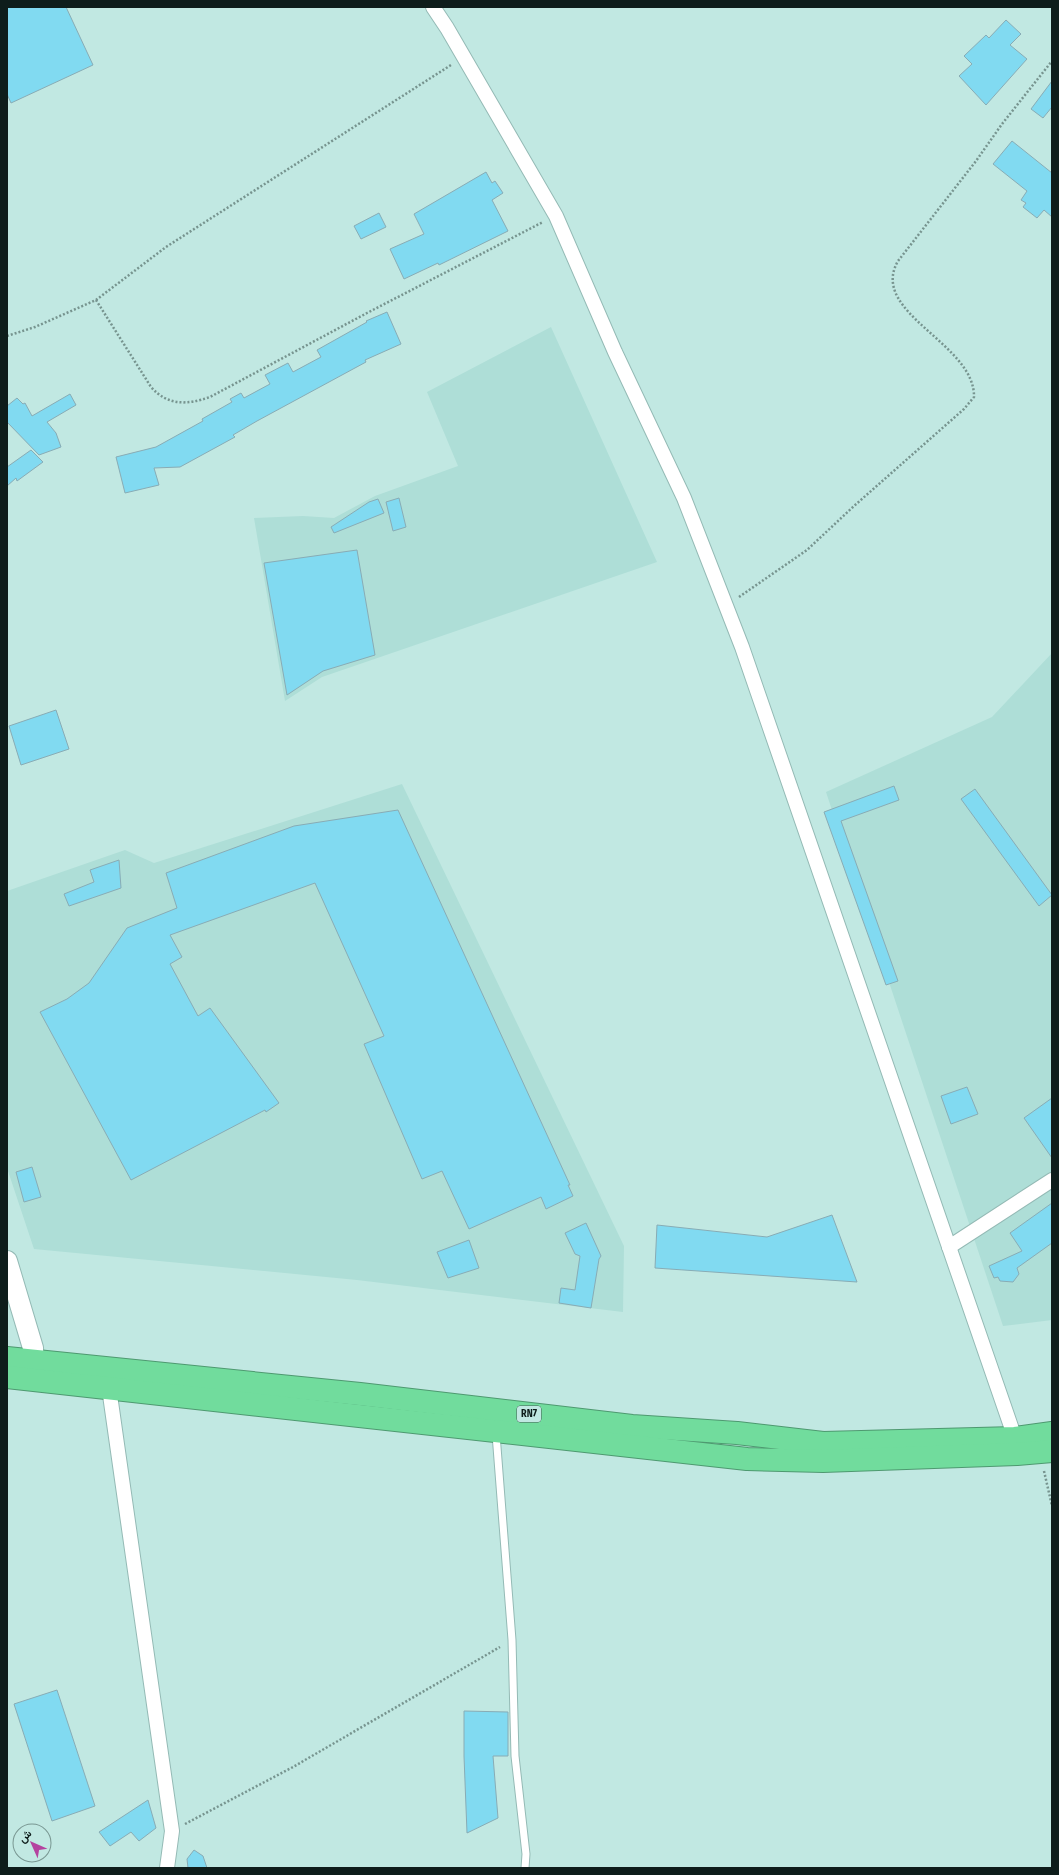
<svg xmlns="http://www.w3.org/2000/svg" width="1059" height="1875" font-family="'Fira Sans Condensed',Vazirmatn,sans-serif">
  <rect width="100%" height="100%" fill="#c1e8e2"/>
  <g fill="#aeded7">
    <polygon points="551,327 657,562 322,677 285,701 254,518 303,516 334,518 375,496 458,466 427,392"/>
    <polygon points="1052,653 1052,1320 1003,1326 826,792 992,717"/>
    <polygon points="402,784 624,1246 623,1312 357,1280 34,1249 7,1168 7,891 125,850 154,863"/>
  </g>
  <g fill="#81daf1" stroke="#88acb5">
    <polygon points="7,7 66,7 93,65 11,103 7,94"/>
    <polygon points="1006,20 1021,34 1010,45 1027,59 986,105 959,76 972,64 964,56 986,35 989,38"/>
    <polygon points="1052,81 1052,107 1043,118 1031,109"/>
    <polygon points="1012,141 1052,173 1052,217 1044,210 1037,218 1023,207 1026,203 1021,200 1027,191 993,164"/>
    <polygon points="486,172 492,183 495,181 503,193 492,200 508,231 439,265 438,263 404,279 390,249 424,234 414,214"/>
    <polygon points="379,213 386,227 361,239 354,226"/>
    <polygon points="387,312 401,344 365,360 366,362 257,421 233,435 235,437 180,467 154,468 159,485 125,493 116,457 156,447 203,421 202,419 232,402 230,399 241,393 244,398 270,384 265,375 288,363 293,372 321,357 317,350 367,322 366,321"/>
    <polygon points="70,394 76,405 47,422 56,433 61,447 39,455 7,422 7,406 17,398 23,404 25,403 32,416"/>
    <polygon points="31,450 43,462 17,481 16,478 7,486 7,467"/>
    <polygon points="399,498 406,527 393,531 386,502"/>
    <polygon points="378,499 384,513 334,533 331,527 369,502"/>
    <polygon points="357,550 375,655 323,671 287,695 264,563"/>
    <polygon points="56,710 69,749 21,765 9,726"/>
    <polygon points="894,786 899,800 841,821 898,981 886,985 824,812"/>
    <polygon points="975,789 1052,895 1039,906 961,799"/>
    <polygon points="398,810 570,1185 568,1185 573,1196 546,1209 541,1197 469,1229 442,1171 422,1179 364,1044 384,1036 315,883 170,935 182,957 170,964 198,1016 210,1008 279,1103 266,1112 265,1110 131,1180 40,1012 67,999 89,983 127,928 177,908 166,873 294,826"/>
    <polygon points="119,860 121,888 69,906 64,894 94,882 90,870"/>
    <polygon points="967,1087 978,1114 951,1124 941,1096"/>
    <polygon points="1052,1098 1052,1158 1024,1118"/>
    <polygon points="32,1167 41,1197 24,1202 16,1172"/>
    <polygon points="1052,1203 1052,1243 1017,1268 1019,1274 1013,1282 1000,1281 998,1277 994,1278 989,1266 1022,1251 1010,1233"/>
    <polygon points="832,1215 857,1282 655,1268 657,1225 767,1237"/>
    <polygon points="586,1223 601,1256 599,1259 591,1308 559,1303 561,1288 575,1290 580,1256 575,1254 565,1233"/>
    <polygon points="469,1240 479,1268 448,1278 437,1252"/>
    <polygon points="57,1690 95,1806 52,1821 14,1704"/>
    <polygon points="464,1711 508,1712 508,1756 493,1756 498,1818 467,1833 464,1756"/>
    <polygon points="148,1800 156,1828 139,1841 131,1832 110,1846 99,1832"/>
    <polygon points="194,1850 203,1856 207,1868 188,1868 187,1859"/>
  </g>
  <g fill="none" stroke-linecap="round" stroke-linejoin="round">
    <defs>
      <polyline id="lane" points="496,1434 512,1640 515,1756 526,1854 525,1868"/>
      <g id="street">
        <polyline points="433,7 447,28 556,216 615,352 684,498 742,647 1015,1438 1016,1444"/>
        <polyline points="949,1247 1052,1180"/>
        <polyline points="109,1388 172,1831 167,1868"/>
      </g>
      <polyline id="secondary" points="7,1261 33,1348 35,1376"/>
      <g id="highway">
        <polyline points="7,1358 360,1394 632,1426 737,1433 823,1443 1015,1438 1052,1433"/>
        <polyline points="7,1377 747,1459 823,1461 1017,1454 1052,1451"/>
      </g>
    </defs>
    <use href="#lane" stroke="#94bab5" stroke-width="9"/>
    <use href="#street" stroke="#94bab5" stroke-width="16"/>
    <use href="#secondary" stroke="#94bab5" stroke-width="22"/>
    <use href="#highway" stroke="#4e9970" stroke-width="24"/>
    <g stroke="#77948f" stroke-width="2.5" stroke-dasharray="2 2" stroke-linecap="butt">
      <path d="M96,300L151,387C168,406 187,405 210,397L367,313L543,222"/>
      <polyline points="7,336 35,327 96,300 166,247 451,65"/>
      <path d="M739,597L807,550L854,506L964,409L974,397C975,343 868,313 898,261L976,161L1002,124L1052,61"/>
      <polyline points="1044,1471 1052,1506"/>
      <polyline points="185,1824 293,1767 500,1647"/>
    </g>
    <use href="#lane" stroke="#fff" stroke-width="7"/>
    <use href="#street" stroke="#fff" stroke-width="14"/>
    <use href="#secondary" stroke="#fff" stroke-width="20"/>
    <use href="#highway" stroke="#71dc9d" stroke-width="22"/>
  </g>
  <g text-anchor="middle" dominant-baseline="central" stroke-width="3" stroke-linejoin="round" paint-order="stroke">
    <rect fill="#c1e8e2" stroke="#445a57" stroke-width="1" x="517" y="1406" width="24" height="16" rx="3"/>
    <g font-size="10" font-weight="bold" fill="#0e1d1b">
      <text x="529" y="1414">RN7</text>
    </g>
  </g>
  <rect width="1059" height="1875" fill="none" stroke="#0e1d1b" stroke-width="16"/>
  <g transform="translate(32 1843) rotate(315)"><circle r="19" fill="#c1e8e2" stroke="#799792"/>
  <path d="M0-3L7 15L0 10L-7 15Z" fill="#b4439f"/>
  <text y="-6" font-size="11" font-weight="bold" text-anchor="middle" fill="#0e1d1b">ش</text>
  </g>
</svg>
